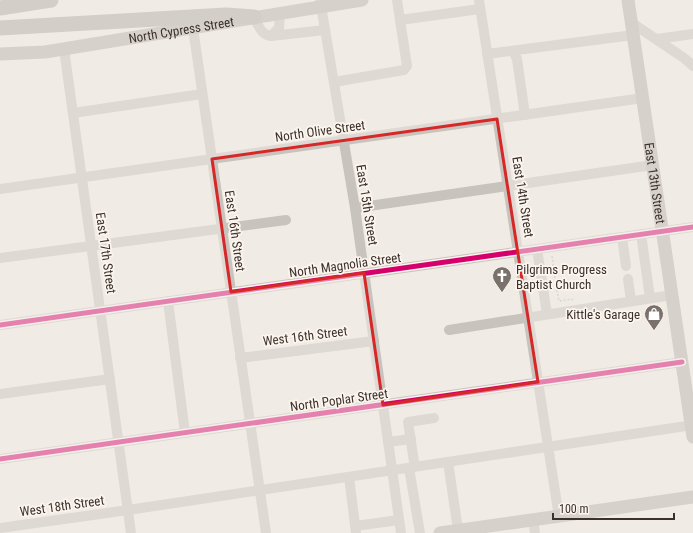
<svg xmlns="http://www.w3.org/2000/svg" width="693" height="533" font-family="'Roboto Condensed',sans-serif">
  <rect width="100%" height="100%" fill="#f0ebe5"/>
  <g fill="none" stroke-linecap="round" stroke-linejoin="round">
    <g stroke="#c2bbb6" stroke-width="1.5" stroke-dasharray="2 2" stroke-linecap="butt">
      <polyline points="552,256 555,279"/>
      <polyline points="556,286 559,301 572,299 573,302"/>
    </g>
    <g stroke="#c9c3be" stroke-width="10">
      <polyline points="320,0 355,208 401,533"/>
      <polyline points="479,0 559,517"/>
      <path d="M254,17C258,25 261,35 271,36L279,28L280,12"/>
      <polyline points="400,20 480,9"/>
      <polyline points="632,23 684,58 693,66"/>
      <polyline points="193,28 266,533"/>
      <polyline points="271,36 325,30"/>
      <polyline points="657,39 693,34"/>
      <polyline points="64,49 131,533"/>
      <polyline points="513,51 517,59 525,115"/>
      <polyline points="487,54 633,35"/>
      <polyline points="334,82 404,70 407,66 397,0"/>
      <polyline points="73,113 202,94"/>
      <polyline points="0,189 643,98"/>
      <polyline points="355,208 653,165"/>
      <polyline points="641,234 650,298"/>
      <polyline points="622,237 626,266"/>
      <polyline points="537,249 547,314"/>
      <polyline points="0,258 286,220"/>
      <polyline points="628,279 631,301"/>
      <polyline points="168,301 185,433"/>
      <polyline points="0,325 693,227"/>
      <polyline points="449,330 672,295"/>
      <polyline points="240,358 374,341"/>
      <polyline points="0,394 110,379"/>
      <polyline points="388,442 411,439"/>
      <polyline points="0,459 682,362"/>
      <polyline points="414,462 408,422 434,418"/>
      <polyline points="448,462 458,530"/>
      <polyline points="409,468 420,533"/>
      <polyline points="349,477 356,533"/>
      <polyline points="533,520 535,533"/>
      <polyline points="355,526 399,520"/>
      <polyline points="0,528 128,510 693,425"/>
    </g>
    <g stroke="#b8b1ad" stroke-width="13">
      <path id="s1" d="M628,0L693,437"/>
      <path id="s2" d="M0,54L45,52L362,0"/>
      <polyline points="440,533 693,497"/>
    </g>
    <g stroke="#afaaa4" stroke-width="15">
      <polyline points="0,8 51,0"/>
      <polyline points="0,28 226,15 254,17"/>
    </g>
    <defs>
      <g id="cycleway">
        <polyline points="0,325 693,227"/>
        <polyline points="0,459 682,362"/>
      </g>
    </defs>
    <use href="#cycleway" stroke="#fbf5ee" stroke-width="8"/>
    <use href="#cycleway" stroke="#d6006c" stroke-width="5"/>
  </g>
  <path d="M0 0H693V533H0ZM497,119L538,382L383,405L364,273L231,292L212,159Z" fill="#f0ebe5" fill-opacity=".55" fill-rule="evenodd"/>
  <path fill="none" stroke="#d62828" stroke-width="3" stroke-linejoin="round" d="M497,119L538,382L383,405L364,273L231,292L212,159Z"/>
  <defs>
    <symbol id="church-pin" viewBox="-11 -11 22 30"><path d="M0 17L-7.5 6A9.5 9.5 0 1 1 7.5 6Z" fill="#7a716c" stroke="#fbf5ee"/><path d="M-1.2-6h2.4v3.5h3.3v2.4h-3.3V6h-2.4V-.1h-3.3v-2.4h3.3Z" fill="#fff"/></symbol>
    <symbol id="shop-pin" viewBox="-11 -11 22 30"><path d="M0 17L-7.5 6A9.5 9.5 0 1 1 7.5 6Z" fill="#7a716c" stroke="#fbf5ee"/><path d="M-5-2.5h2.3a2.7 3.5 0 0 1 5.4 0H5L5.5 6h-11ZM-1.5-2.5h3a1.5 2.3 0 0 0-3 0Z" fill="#fff"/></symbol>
  </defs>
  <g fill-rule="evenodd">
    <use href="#church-pin" x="491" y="265" width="22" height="30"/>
    <use href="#shop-pin" x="643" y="303" width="22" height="30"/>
  </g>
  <g text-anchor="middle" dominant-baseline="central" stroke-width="3.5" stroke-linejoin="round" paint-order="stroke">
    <g font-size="13" fill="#3b302b" stroke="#fbf5ee">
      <text stroke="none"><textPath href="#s2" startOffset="183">North Cypress Street</textPath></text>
      <text transform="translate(320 131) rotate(-8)">North Olive Street</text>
      <text stroke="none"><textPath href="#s1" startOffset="185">East 13th Street</textPath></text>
      <text transform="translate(523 197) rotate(81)">East 14th Street</text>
      <text transform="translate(367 205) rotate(81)">East 15th Street</text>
      <text transform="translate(235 231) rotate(82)">East 16th Street</text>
      <text transform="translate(106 253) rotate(82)">East 17th Street</text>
      <text transform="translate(345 265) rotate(-8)">North Magnolia Street</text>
      <text transform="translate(305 336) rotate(-7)">West 16th Street</text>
      <text transform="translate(339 400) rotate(-8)">North Poplar Street</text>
      <text transform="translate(62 506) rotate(-8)">West 18th Street</text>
    </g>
    <g font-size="13" fill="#3b302b" stroke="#fbf5ee" text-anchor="start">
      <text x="516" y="269">Pilgrims Progress<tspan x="516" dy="15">Baptist Church</tspan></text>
      <text x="640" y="314" text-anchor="end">Kittle's Garage</text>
    </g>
  </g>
  <path d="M553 513v6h121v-6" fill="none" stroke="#3b302b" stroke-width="2"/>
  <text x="559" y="513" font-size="12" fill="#3b302b" stroke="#fbf5ee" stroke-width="3" paint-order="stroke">100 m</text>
</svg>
